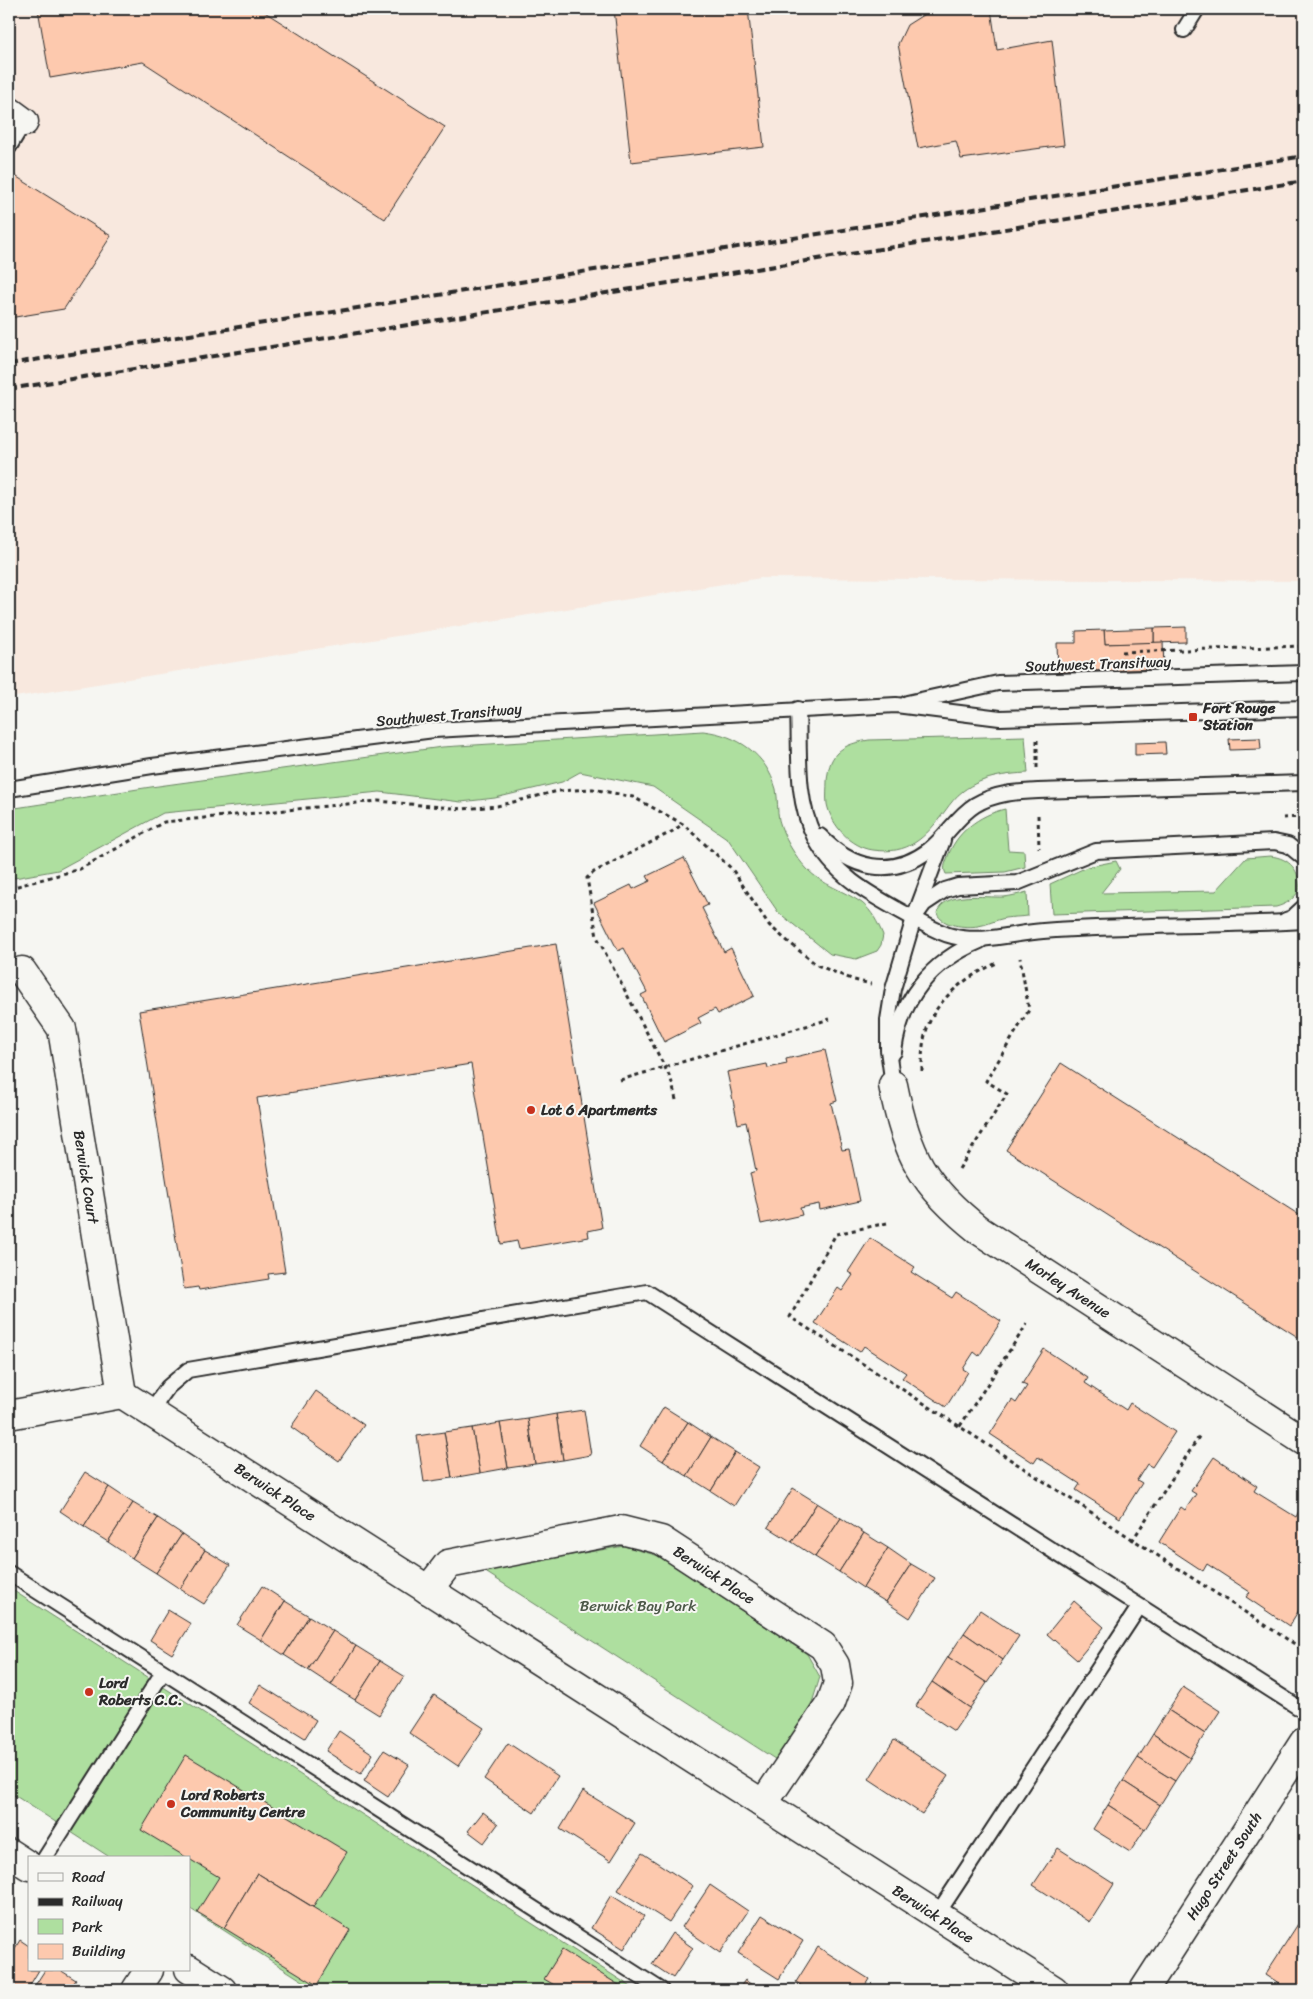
<svg xmlns="http://www.w3.org/2000/svg" width="1313" height="1999" font-family="Sriracha,sans-serif">
  <rect width="100%" height="100%" fill="#f6f6f2"/>
  <filter id="ink" filterUnits="userSpaceOnUse"><feTurbulence type="fractalNoise" baseFrequency=".02" numOctaves="2"/><feDisplacementMap in="SourceGraphic" scale="10" xChannelSelector="R" yChannelSelector="G"/><feConvolveMatrix kernelMatrix="1 2 1 2 8 2 1 2 1" color-interpolation-filters="sRGB"/></filter>
  <g filter="url(#ink)">
    <polygon fill="#f8e8de" points="9,9 1304,9 1304,581 761,578 9,698"/>
    <g fill="#aedf9f" stroke="#6c8565">
      <path d="M703,731C738,735 766,754 776,789C778,799 777,810 779,820C784,838 794,855 807,869C822,885 845,891 862,903C872,911 878,923 883,935L881,945L877,951L856,959L830,954L778,912L728,839L653,787L580,772L562,782L495,798L461,802L380,792L163,813L58,870L9,879V809L151,787L442,747Z"/>
      <path d="M1025,736L1028,773C1005,774 982,777 963,791C956,796 950,804 945,811C925,838 909,855 873,850C851,847 831,825 827,804C826,796 827,788 827,781C828,770 830,760 837,753C846,744 858,742 869,740Z"/>
      <path d="M1005,809L1008,850L1024,851L1025,867L1005,872L946,874C943,868 945,865 947,859C955,833 979,815 1005,809Z"/>
      <path d="M1270,856C1290,858 1301,871 1299,891C1292,900 1287,904 1276,907L1052,914L1050,884L1087,867L1116,861L1120,869L1101,893L1216,891L1246,858Z"/>
      <path d="M1027,892L1028,916C1020,917 1012,917 1005,918C995,920 987,925 978,926C966,928 941,926 937,913C944,890 985,898 1004,897C1012,896 1020,894 1027,892Z"/>
      <polygon points="624,1546 659,1556 807,1654 820,1677 811,1706 778,1761 487,1573 496,1568"/>
      <polygon points="9,1588 636,1990 317,1990 189,1908 189,1858 111,1858 14,1795 9,1802"/>
    </g>
    <g fill="#fdc9ae" stroke="#2b2b2b">
      <polygon points="38,9 260,9 445,127 385,219 143,62 50,78"/>
      <polygon points="614,9 748,9 764,147 631,162"/>
      <polygon points="959,9 991,9 997,50 1052,40 1064,145 961,159 956,141 918,148 898,44 907,25 926,13"/>
      <polygon points="9,172 111,236 64,309 9,318"/>
      <polygon points="1186,627 1186,642 1154,643 1154,628"/>
      <polygon points="1154,628 1154,643 1105,644 1104,630"/>
      <polygon points="1104,630 1105,644 1163,642 1164,669 1058,672 1057,643 1076,643 1076,631"/>
      <polygon points="1260,738 1261,749 1230,750 1229,739"/>
      <polygon points="1165,742 1166,754 1135,755 1135,743"/>
      <polygon points="684,858 708,905 702,908 724,952 731,948 754,996 718,1014 715,1009 698,1018 701,1023 664,1042 641,995 647,992 624,948 618,951 594,903 631,885 633,889 650,881 647,876"/>
      <polygon points="556,944 602,1228 588,1231 589,1237 519,1249 517,1241 501,1244 471,1064 257,1098 285,1272 268,1274 269,1279 199,1290 198,1287 184,1289 139,1011"/>
      <polygon points="825,1050 837,1101 831,1103 842,1150 849,1149 860,1201 820,1210 819,1204 800,1208 802,1215 761,1224 750,1173 756,1171 746,1122 738,1124 727,1072 767,1064 768,1068 787,1064 786,1059"/>
      <polygon points="1061,1063 1304,1218 1304,1341 1006,1150"/>
      <polygon points="870,1238 915,1267 911,1272 952,1298 956,1292 1001,1321 979,1356 974,1352 963,1369 968,1372 946,1407 902,1378 906,1373 864,1346 860,1352 815,1323 838,1288 842,1291 853,1275 848,1272"/>
      <polygon points="1044,1349 1088,1378 1085,1383 1126,1410 1130,1403 1175,1432 1152,1467 1147,1464 1137,1480 1142,1483 1120,1518 1076,1490 1080,1484 1038,1457 1034,1463 990,1434 1012,1400 1016,1403 1027,1386 1022,1384"/>
      <polygon points="316,1391 364,1425 339,1461 291,1427"/>
      <polygon points="664,1407 688,1422 663,1461 640,1446"/>
      <polygon points="584,1410 591,1455 563,1460 556,1414"/>
      <polygon points="556,1414 563,1460 535,1464 528,1419"/>
      <polygon points="528,1419 535,1464 508,1468 500,1423"/>
      <polygon points="688,1422 711,1437 687,1476 663,1461"/>
      <polygon points="500,1423 508,1468 480,1473 472,1428"/>
      <polygon points="472,1428 480,1473 452,1478 444,1432"/>
      <polygon points="444,1432 452,1478 424,1482 417,1436"/>
      <polygon points="711,1437 735,1452 711,1491 687,1476"/>
      <polygon points="735,1452 759,1467 734,1506 711,1491"/>
      <polygon points="1214,1457 1257,1486 1254,1491 1296,1517 1299,1511 1304,1514 1304,1602 1289,1626 1246,1597 1250,1592 1207,1564 1203,1571 1159,1542 1181,1507 1185,1510 1196,1494 1191,1491"/>
      <polygon points="85,1472 109,1487 84,1527 60,1511"/>
      <polygon points="109,1487 133,1503 108,1542 84,1527"/>
      <polygon points="793,1488 817,1503 792,1542 768,1527"/>
      <polygon points="133,1503 158,1518 132,1558 108,1542"/>
      <polygon points="817,1503 841,1518 815,1557 792,1542"/>
      <polygon points="158,1518 182,1534 156,1573 132,1558"/>
      <polygon points="841,1518 864,1533 839,1572 815,1557"/>
      <polygon points="864,1533 888,1548 863,1588 839,1572"/>
      <polygon points="182,1534 205,1550 180,1589 156,1573"/>
      <polygon points="888,1548 911,1564 886,1602 863,1588"/>
      <polygon points="205,1550 230,1565 204,1604 180,1589"/>
      <polygon points="911,1564 935,1578 910,1618 886,1602"/>
      <polygon points="262,1586 285,1601 261,1640 237,1625"/>
      <polygon points="285,1601 309,1616 284,1655 261,1640"/>
      <polygon points="1074,1601 1104,1627 1077,1660 1047,1634"/>
      <polygon points="168,1610 191,1624 172,1654 150,1640"/>
      <polygon points="980,1610 1019,1636 1003,1660 964,1633"/>
      <polygon points="309,1616 333,1631 308,1670 284,1655"/>
      <polygon points="333,1631 356,1646 331,1685 308,1670"/>
      <polygon points="964,1633 1003,1660 987,1683 948,1657"/>
      <polygon points="356,1646 380,1661 355,1700 331,1685"/>
      <polygon points="948,1657 987,1683 970,1708 932,1682"/>
      <polygon points="380,1661 404,1676 379,1715 355,1700"/>
      <polygon points="932,1682 970,1708 954,1731 916,1706"/>
      <polygon points="260,1685 316,1720 305,1738 249,1703"/>
      <polygon points="1183,1687 1220,1711 1205,1734 1168,1710"/>
      <polygon points="434,1695 484,1728 458,1766 409,1733"/>
      <polygon points="1168,1710 1205,1734 1190,1758 1153,1734"/>
      <polygon points="339,1731 373,1754 361,1774 326,1751"/>
      <polygon points="1153,1734 1190,1758 1175,1781 1138,1758"/>
      <polygon points="894,1740 948,1776 922,1814 869,1779"/>
      <polygon points="508,1743 558,1776 534,1813 484,1779"/>
      <polygon points="384,1750 409,1765 388,1797 364,1781"/>
      <polygon points="186,1755 347,1852 313,1907 257,1873 224,1928 197,1912 219,1877 141,1830"/>
      <polygon points="1138,1758 1175,1781 1160,1805 1123,1781"/>
      <polygon points="1123,1781 1160,1805 1145,1829 1108,1805"/>
      <polygon points="583,1791 635,1823 611,1861 560,1829"/>
      <polygon points="1108,1805 1145,1829 1130,1852 1093,1829"/>
      <polygon points="483,1812 498,1824 484,1843 468,1831"/>
      <polygon points="1058,1848 1114,1884 1090,1922 1033,1885"/>
      <polygon points="642,1853 693,1886 669,1922 618,1890"/>
      <polygon points="257,1873 350,1930 317,1985 224,1928"/>
      <polygon points="710,1885 748,1911 720,1953 682,1927"/>
      <polygon points="611,1895 644,1916 624,1949 591,1928"/>
      <polygon points="762,1915 803,1941 779,1979 738,1953"/>
      <polygon points="1298,1924 1304,1928 1304,1990 1288,1990 1265,1975"/>
      <polygon points="672,1933 693,1948 673,1978 652,1964"/>
      <polygon points="20,1940 29,1946 29,1970 39,1970 27,1990 9,1990 9,1958"/>
      <polygon points="818,1947 869,1979 862,1990 808,1990 796,1982"/>
      <polygon points="562,1950 627,1990 563,1990 544,1979"/>
      <polygon points="45,1970 60,1970 76,1980 69,1990 32,1990"/>
      <polygon points="745,1980 759,1990 738,1990"/>
    </g>
    <g fill="none" stroke-linecap="round" stroke-linejoin="round">
      <defs>
        <g id="lane">
          <polyline points="1184,30 1197,9"/>
          <polyline points="9,147 24,122"/>
          <polyline points="907,703 998,683 1304,673"/>
          <path d="M798,709C800,751 795,798 814,836C834,877 873,896 911,917C925,924 938,933 952,936C981,944 1014,933 1043,931C1130,925 1217,926 1304,921"/>
          <polyline points="9,789 152,766 434,730 896,705 1000,718 1304,708"/>
          <path d="M820,836C851,869 891,879 929,850C946,837 957,816 975,805C995,793 1016,792 1038,791L1304,783"/>
          <polyline points="914,918 924,904 945,890 958,886 1017,883 1096,851 1274,842 1288,845 1304,858"/>
          <polyline points="1286,920 1292,918 1304,907"/>
          <path d="M894,1052C900,998 932,961 980,941"/>
          <polyline points="893,1085 888,1050 888,1020 893,989 914,918 943,840"/>
          <polyline points="150,1412 168,1387 188,1370 647,1292 1304,1711"/>
          <polyline points="9,1573 661,1990"/>
          <polyline points="45,1858 163,1672"/>
          <polyline points="936,1916 1139,1607"/>
        </g>
        <g id="street">
          <polyline points="9,111 24,122"/>
          <polyline points="22,971 62,1029 122,1394"/>
          <path d="M893,1085C907,1156 923,1186 980,1231L1304,1441"/>
          <polyline points="122,1394 1054,1990"/>
          <polyline points="9,1415 122,1394"/>
          <polyline points="428,1590 448,1564 621,1530 661,1540 823,1646 835,1665 838,1683 831,1703 763,1804"/>
          <polyline points="9,1853 29,1866"/>
          <polyline points="189,1969 222,1990"/>
          <polyline points="136,1990 149,1970"/>
          <polyline points="1144,1990 1304,1742"/>
        </g>
      </defs>
      <use href="#lane" stroke="#2b2b2b" stroke-width="18"/>
      <use href="#street" stroke="#2b2b2b" stroke-width="31"/>
      <g stroke="#2b2b2b" stroke-width="3" stroke-dasharray="4 4" stroke-linecap="butt">
        <polyline points="1122,652 1304,646"/>
        <polyline points="1037,740 1037,768"/>
        <polyline points="1038,815 1039,848"/>
        <polyline points="1283,818 1304,817"/>
        <polyline points="9,887 14,887 80,869 164,822 378,801 463,809 497,806 558,791 593,789 633,797 683,824 732,869 769,925 785,939 817,965 854,980 871,984"/>
        <path d="M922,1071C922,1058 922,1044 926,1032C935,999 967,976 997,963"/>
        <polyline points="620,1080 830,1019"/>
        <polyline points="676,1100 671,1079 597,937 587,878 594,872 673,831 683,824"/>
        <polyline points="959,1169 1007,1094 986,1081 1029,1010 1020,958"/>
        <path d="M887,1223L836,1234L790,1317C962,1427 1132,1540 1304,1650"/>
        <polyline points="960,1426 1027,1324"/>
        <polyline points="1132,1541 1200,1435"/>
      </g>
      <use href="#lane" stroke="#f6f6f2" stroke-width="14"/>
      <use href="#street" stroke="#f6f6f2" stroke-width="28"/>
      <g stroke="#2b2b2b" stroke-width="4" stroke-dasharray="8 4" stroke-linecap="butt">
        <polyline points="9,364 1304,156"/>
        <polyline points="9,389 1304,181"/>
      </g>
    </g>
  </g>
  <g fill="#c8321e" stroke="#f6f6f2" stroke-width="2">
    <rect x="1188" y="712" width="10" height="10" rx="2.5"/>
    <circle cx="531" cy="1110" r="5"/>
    <circle cx="89" cy="1692" r="5"/>
    <circle cx="171" cy="1804" r="5"/>
  </g>
  <g text-anchor="middle" dominant-baseline="central" stroke-width="4" stroke-linejoin="round" paint-order="stroke">
    <g font-size="15" fill="#2b2b2b" stroke="#f6f6f2">
      <text transform="translate(1098 664) rotate(-2)">Southwest Transitway</text>
      <text transform="translate(449 715) rotate(-5)">Southwest Transitway</text>
      <text transform="translate(86 1177) rotate(81)">Berwick Court</text>
      <text transform="translate(1068 1288) rotate(33)">Morley Avenue</text>
      <text transform="translate(275 1492) rotate(33)">Berwick Place</text>
      <text transform="translate(714 1575) rotate(33)">Berwick Place</text>
      <text transform="translate(1224 1866) rotate(-57)">Hugo Street South</text>
      <text transform="translate(933 1914) rotate(33)">Berwick Place</text>
    </g>
    <g font-size="15" font-weight="bold" fill="#2b2b2b" stroke="#f6f6f2" text-anchor="start">
      <text x="1203" y="708">Fort Rouge<tspan x="1203" dy="17">Station</tspan></text>
      <text x="541" y="1110">Lot 6 Apartments</text>
      <text x="99" y="1683">Lord<tspan x="99" dy="17">Roberts C.C.</tspan></text>
      <text x="181" y="1795">Lord Roberts<tspan x="181" dy="17">Community Centre</tspan></text>
    </g>
    <g font-size="15" fill="#4c5848" stroke="#f6f6f2">
      <text x="638" y="1606">Berwick Bay Park</text>
    </g>
  </g>
  <rect width="1313" height="1999" fill="none" stroke="#f6f6f2" stroke-width="30"/>
  <rect x="15" y="15" width="1283" height="1969" fill="none" stroke="#2b2b2b" stroke-width="2" filter="url(#ink)"/>
  <rect x="28" y="1856" width="162" height="115" fill="#f6f6f2" stroke="#a5a5a2"/>
  <rect x="38" y="1873" width="25" height="8" fill="#f6f6f2" stroke="#a5a5a2"/>
  <text x="72" y="1882" font-size="15" fill="#2b2b2b">Road</text>
  <rect x="38" y="1898" width="25" height="8" fill="#2b2b2b" stroke="#a5a5a2"/>
  <text x="72" y="1906" font-size="15" fill="#2b2b2b">Railway</text>
  <rect x="38" y="1919" width="25" height="15" fill="#aedf9f" stroke="#a5a5a2"/>
  <text x="72" y="1932" font-size="15" fill="#2b2b2b">Park</text>
  <rect x="38" y="1944" width="25" height="15" fill="#fdc9ae" stroke="#a5a5a2"/>
  <text x="72" y="1956" font-size="15" fill="#2b2b2b">Building</text>
</svg>
